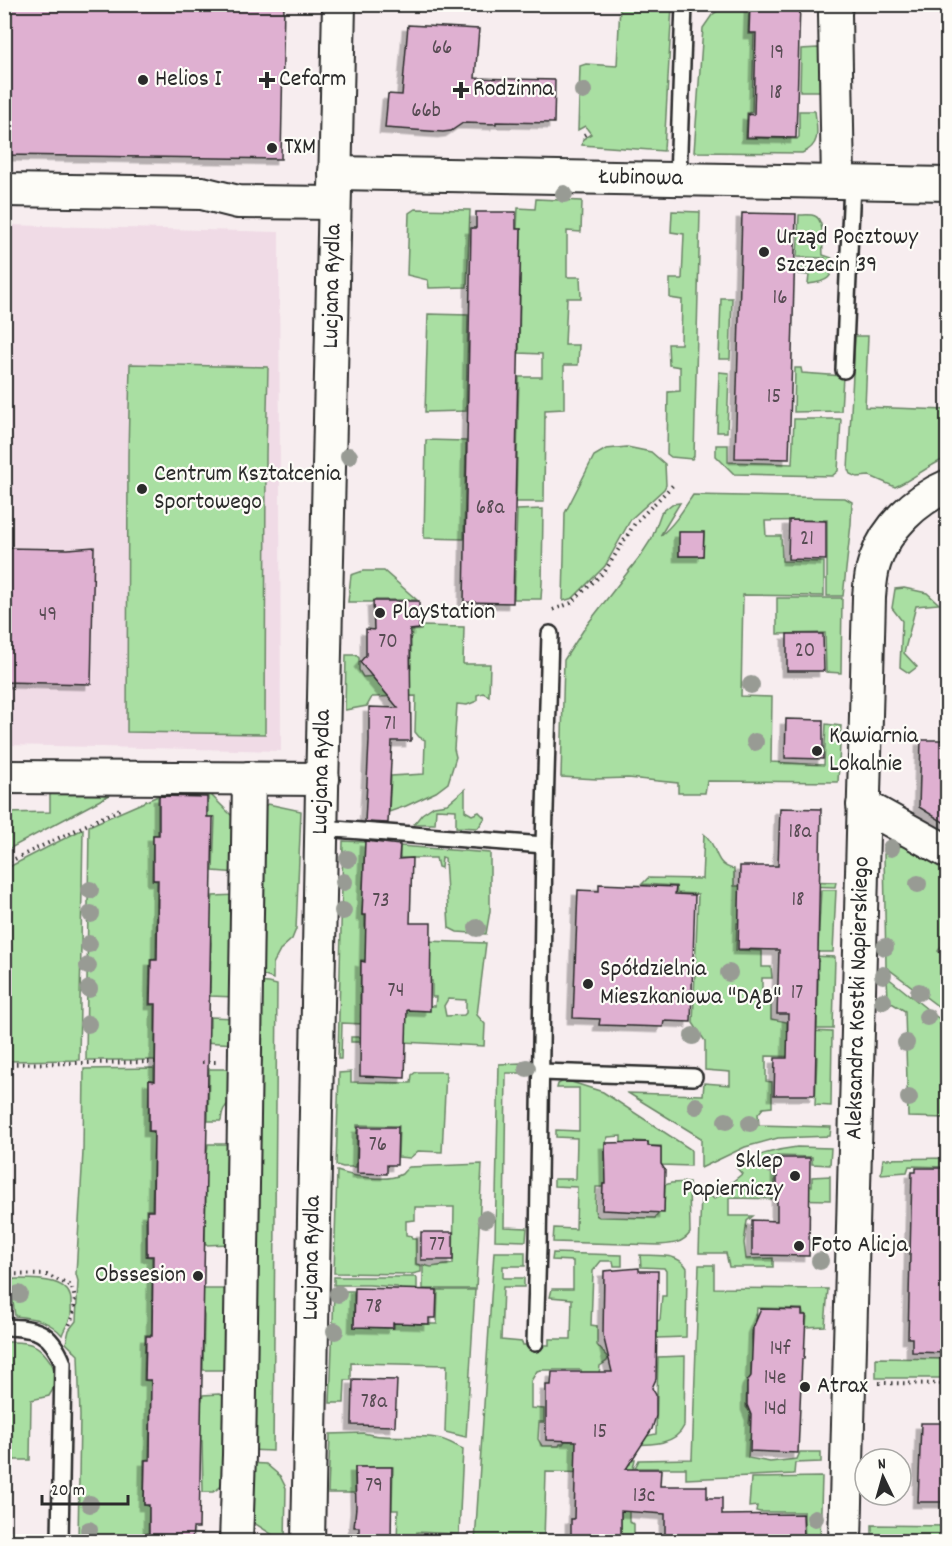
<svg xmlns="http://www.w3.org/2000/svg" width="952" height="1546" font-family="Dekko,sans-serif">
  <defs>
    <filter id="shadow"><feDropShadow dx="-5.5" dy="5.5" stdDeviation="0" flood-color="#0004"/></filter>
  </defs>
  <rect width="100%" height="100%" fill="#f7edef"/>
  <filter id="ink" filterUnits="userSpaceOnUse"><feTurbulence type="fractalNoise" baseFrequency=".0167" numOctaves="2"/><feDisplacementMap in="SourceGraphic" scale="12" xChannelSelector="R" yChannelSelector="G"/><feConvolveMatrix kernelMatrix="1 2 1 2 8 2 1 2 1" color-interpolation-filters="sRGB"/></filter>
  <g filter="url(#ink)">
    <polygon fill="#f0dbe6" points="5,225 279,232 281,751 5,745"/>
    <g fill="#a9dfa2" stroke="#6a8566" stroke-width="1.5" fill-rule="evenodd">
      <polygon points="620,5 672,5 664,151 582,145 583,139 591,134 585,126 578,130 580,66 586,64 617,66"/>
      <path d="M726,5H749L748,34H754L752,112L747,113L746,138L797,139L799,137V111H815C817,129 822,145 802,153L694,152L703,28L712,15Z"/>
      <polygon points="818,48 822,49 822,91 800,91 801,49"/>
      <polygon points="536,199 582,201 581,232 567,231 567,277 580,277 581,298 567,298 565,345 579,345 578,365 564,365 564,409 545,410 544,502 516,502 519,377 542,377 542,354 519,353 521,229 517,229 518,208 535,209"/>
      <polygon points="415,209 470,210 467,287 429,288 428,280 407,275 409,213"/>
      <polygon points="672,211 700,212 694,456 692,459 671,457 667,454 668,392 680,391 680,367 669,365 668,344 681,344 682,300 670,298 670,279 682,279 684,234 671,232"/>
      <path d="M799,215C804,215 811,214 815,216C825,220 822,245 823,255L832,258C835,278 827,282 808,284L809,275L798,274V268H825V258L797,257Z"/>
      <polygon points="721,298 732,298 730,359 719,359"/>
      <polygon points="428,314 468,315 466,411 425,412"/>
      <path d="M855,336H868L865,407L947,410V458C928,465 914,479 895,487L870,476L857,477L850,474L848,469Z"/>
      <polygon points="130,364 268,367 266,454 265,734 127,732 128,455"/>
      <polygon points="795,368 801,368 802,373 843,376 841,411 794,412"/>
      <polygon points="719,372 729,373 727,432 717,432"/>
      <polygon points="794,419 841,419 838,471 832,476 734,474 716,456 716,445 728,445 728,462 792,464"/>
      <polygon points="426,440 466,441 464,539 424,538"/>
      <polygon points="627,447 651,452 665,464 666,485 664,489 631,519 605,566 573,598 563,601 565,513 594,456 606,449"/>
      <path d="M693,495L845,498L852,502L851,524L843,596H827V520L765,521L766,536H781L782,561L824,562V596L743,595L741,696L772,697L771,762L824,765L826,724L841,726L838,782L707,781L705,793H678V783L628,778L597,779L561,777L564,660L586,626L641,555L652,538L661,513L672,504L680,503L660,536C674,525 683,510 693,495ZM680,532L704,533L703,556H679Z"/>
      <polygon points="543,509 542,583 541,599 514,599 517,510"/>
      <polygon points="363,571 384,571 417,600 373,600 372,602 348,602 351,575"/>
      <polygon points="904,588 927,593 939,604 916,606 904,653 917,667 909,673 900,667 902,621 892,608 895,589"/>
      <polygon points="777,598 842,598 841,673 826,672 825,633 777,634"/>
      <polygon points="421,626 464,627 463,664 490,664 489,696 483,693 477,695 477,701 467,705 457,704 454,749 456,757 448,783 436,792 406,806 389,812 391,776 424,774 425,740 419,737 415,732 416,696 372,697 367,706 345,710 346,655 356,655 359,658 359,670 363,677 395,675 411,669 411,631 421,630"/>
      <polygon points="465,789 465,811 472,815 479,812 485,818 478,828 456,827 456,810 436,809 435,824 414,824 422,814 434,806 447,804"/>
      <polygon points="119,790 5,851 5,813 50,812 50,791"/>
      <polygon points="168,793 210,794 239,823 239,873 213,871 215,817 208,817 208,797 160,795"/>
      <polygon points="158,796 158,835 153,835 152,880 157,881 156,959 150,960 149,1005 155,1005 155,1060 86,1060 89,826"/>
      <polygon points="268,804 301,811 296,929 292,939 281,949 273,964 273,979 262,975 263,940 257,938 262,808"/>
      <polygon points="83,829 79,1060 5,1061 5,869"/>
      <path d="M704,834C718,844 713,866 734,869V886H758L763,880L836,882L835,887L770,885L764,923H737L736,950L762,951V967H771L772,978H762V994L771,995V1019L787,1022V1030L832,1032L831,1106L815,1105L817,1057L766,1056V1081L772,1082V1107L763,1108L758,1114L759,1125L831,1127L830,1136L778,1138L745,1147L701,1168V1138L628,1093L703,1095L704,1083L730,1085V1072L705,1070V1041L693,1023L698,894L677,893L676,886L642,884L648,878L702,879Z"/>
      <path d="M343,841L365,842L362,915L365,916V927L409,928L425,941L486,943L477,1015L485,1024L484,1046L361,1040L360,1042H351V1037H363V1024L342,1023L341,1059H338ZM361,960L379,961L422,980L432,981V997H436L435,1006L360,1004ZM448,999L466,1000V1013L464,1015L446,1016L444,1006Z"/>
      <polygon points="911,841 947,862 947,938 938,951 947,958 947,1013 886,967 884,854"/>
      <polygon points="400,846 490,853 490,911 486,934 457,932 449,928 445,858 442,857 441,868 438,867 436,858 400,858"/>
      <polygon points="821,890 836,890 833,952 805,952 818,946"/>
      <polygon points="238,895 236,997 210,996 211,943 206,903 212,903 213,896"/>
      <polygon points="790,955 835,957 833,1029 817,1029 818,974 809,973 808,966 819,961 790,961"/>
      <polygon points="887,977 947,1025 947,1118 908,1117 905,1011 888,1001"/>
      <polygon points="256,982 269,983 277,985 273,1451 246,1450"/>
      <polygon points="210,1017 236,1018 236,1044 203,1042 203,1028 210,1027"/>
      <polygon points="521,1063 531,1064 530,1073 506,1073 504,1227 527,1228 526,1241 495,1240 499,1064"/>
      <polygon points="154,1068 154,1080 149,1080 148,1131 154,1132 152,1210 146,1210 146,1256 152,1257 152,1335 145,1335 144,1380 151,1381 149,1459 144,1460 144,1505 149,1506 148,1541 78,1541 80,1416 78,1355 66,1343 69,1330 76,1321 78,1281 76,1274 83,1152 84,1069"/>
      <path d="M209,1069H233L232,1100C224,1106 222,1111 221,1121H208Z"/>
      <polygon points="351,1072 351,1082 411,1083 412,1075 416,1072 446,1072 442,1152 418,1151 410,1158 398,1157 399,1126 357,1125 356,1167 343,1167 336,1165 339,1073"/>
      <path d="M565,1080L603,1092L690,1149L691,1151V1166L661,1165V1146H649L648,1142L635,1141L634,1144H621V1136L608,1137L605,1144V1163H609L612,1184H603V1187H596L595,1211L596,1215L599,1217L655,1218L659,1213L664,1210L665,1185L671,1183L689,1182L690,1233C682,1244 671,1244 659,1245L553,1242L554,1228L576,1229L577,1187L554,1186V1179H576L577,1138L556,1137V1130L579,1131V1088H557L558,1084Z"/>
      <polygon points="208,1144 233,1144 231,1244 205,1245 206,1192 200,1191 201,1152 207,1153"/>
      <path d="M797,1147L831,1148L830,1165L812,1164V1157L776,1156L775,1186H812V1177L830,1176V1200L729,1198V1216H753L747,1221L744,1243L746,1259L773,1258V1267H729L726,1253H699L701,1193L704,1190L714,1199L730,1188L731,1183L742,1174L736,1167C749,1156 779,1149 797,1147Z"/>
      <polygon points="947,1158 947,1167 909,1166 907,1172 881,1174 883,1159"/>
      <path d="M482,1164L476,1289H423V1265L431,1267L453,1264L454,1207H415V1220L406,1221V1235L411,1236L412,1239H416V1264L421,1265V1272L412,1274L334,1273L337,1171C352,1176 387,1183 402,1174C404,1172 406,1169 409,1167Z"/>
      <polygon points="494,1252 525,1252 525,1266 503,1266 503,1278 524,1278 524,1287 503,1287 501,1340 522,1342 523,1345 549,1345 549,1339 571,1339 572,1299 550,1297 552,1289 573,1289 573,1261 552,1260 553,1253 622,1255 622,1266 614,1266 613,1261 601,1261 593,1271 591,1325 597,1326 597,1345 608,1358 607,1361 600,1366 599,1374 582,1374 581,1370 541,1370 537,1371 531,1381 531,1408 544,1409 544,1422 539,1422 538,1439 542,1446 559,1446 560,1444 563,1444 565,1441 572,1441 575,1437 590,1464 630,1464 631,1459 635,1459 633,1469 629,1471 629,1522 634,1524 634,1541 631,1541 631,1540 621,1540 621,1513 602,1513 605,1473 546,1472 544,1541 475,1542"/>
      <path d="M640,1255C656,1256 677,1252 687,1268L686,1337L657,1338V1321L660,1320L662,1296H666V1271L664,1268L641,1267Z"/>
      <path d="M699,1265H714V1288L828,1289L825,1326L806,1327L807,1315L803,1314L802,1309L757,1308L756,1323L753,1325C750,1337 753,1349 755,1361L751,1363V1377L747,1381L746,1407L750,1412L749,1425L752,1426L753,1438L749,1440L748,1458L770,1462L797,1459L800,1452H821V1462L795,1463L794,1474L686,1479V1468H635L639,1460L692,1459Z"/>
      <polygon points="334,1277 416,1277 417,1279 417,1324 437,1324 438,1290 475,1290 466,1437 445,1432 447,1365 351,1363 351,1380 345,1380 344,1403 330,1403 334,1291 354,1291 354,1327 394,1328 394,1304 400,1292 400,1289 397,1287 369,1285 334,1285"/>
      <path d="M5,1279C25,1280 73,1274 71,1304C71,1308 72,1314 70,1318C68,1324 64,1329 62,1335C49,1320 33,1318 15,1316L12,1295L5,1288Z"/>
      <polygon points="198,1289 231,1289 229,1370 203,1370 204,1316"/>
      <path d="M5,1342C14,1342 24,1341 33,1345C42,1348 54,1364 55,1374C57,1382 53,1390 49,1396L31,1400L30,1460H5Z"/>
      <path d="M685,1356L684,1426C674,1448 642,1444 622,1445L642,1437L656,1434L658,1357Z"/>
      <polygon points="876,1358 947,1359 947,1378 876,1378"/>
      <polygon points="219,1394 226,1397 223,1485 213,1492 203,1492 202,1441 196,1440 196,1400 202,1400 203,1395"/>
      <path d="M363,1433C387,1440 412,1434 436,1438C446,1439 454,1445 463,1449L459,1534L417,1532L416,1541H397L398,1510H392L393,1467H355V1493H328L330,1434Z"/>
      <polygon points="246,1463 266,1464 280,1476 286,1488 285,1541 282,1541 245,1517"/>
      <polygon points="822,1477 820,1541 805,1541 804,1512 760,1512 756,1511 757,1506 749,1507 751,1478"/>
      <polygon points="872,1525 947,1526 947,1541 872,1541"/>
    </g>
    <g fill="#dfb0d1" stroke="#2b2b2b" stroke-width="1.5" filter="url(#shadow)">
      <polygon points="4,4 284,4 281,159 4,155"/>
      <polygon points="750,4 800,4 796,138 747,137 748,114 754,115 756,33 749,33"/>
      <polygon points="408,25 479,29 475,78 555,80 554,123 496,122 496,124 463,123 451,131 443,132 385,128 388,94 402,95"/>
      <polygon points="476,212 516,212 516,229 521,229 513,603 464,602 471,228 476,228"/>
      <polygon points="742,213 796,214 789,459 735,458"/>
      <polygon points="789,520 826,521 826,560 788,559"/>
      <polygon points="679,532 704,532 703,556 679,556"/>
      <polygon points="94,547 91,684 4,682 4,548 68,549"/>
      <polygon points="373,601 419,601 419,629 410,630 411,741 392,741 388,823 365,822 369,741 369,707 398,708 360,662 366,655 366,629 374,630"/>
      <polygon points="787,634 823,634 824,671 787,671"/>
      <polygon points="786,719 823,720 823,759 785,758"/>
      <polygon points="921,740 948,740 948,825 919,807"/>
      <polygon points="159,796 207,797 207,817 213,817 199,1528 193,1528 192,1542 149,1542 149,1505 144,1505 145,1460 150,1460 151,1380 145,1380 146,1336 152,1336 153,1256 147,1256 147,1211 153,1211 154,1131 149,1131 149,1080 155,1081 156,1004 150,1004 151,960 157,960 158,880 153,880 153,835 159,835"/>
      <polygon points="780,808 821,809 815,1095 774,1095 775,1058 787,1058 788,1014 777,1014 779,950 738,949 740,866 778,866"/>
      <polygon points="365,841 400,845 399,859 412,858 410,923 431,923 430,1011 407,1010 405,1078 360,1076 361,961 365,962 366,915 362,915"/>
      <polygon points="599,884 676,887 675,894 695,895 691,1022 664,1021 663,1027 599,1025 600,1019 573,1018 578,890 599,891"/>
      <polygon points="358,1127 398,1127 397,1165 387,1165 387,1174 357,1173"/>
      <polygon points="648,1142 648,1146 661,1147 661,1164 665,1170 664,1213 602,1210 603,1184 606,1184 605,1143"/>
      <polygon points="777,1158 810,1158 809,1256 752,1255 752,1220 777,1221"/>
      <polygon points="916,1168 948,1168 948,1353 912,1352 912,1338 908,1338 912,1172 916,1172"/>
      <rect x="421" y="1232" width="32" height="28"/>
      <polygon points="639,1268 639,1271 658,1271 656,1379 652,1388 656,1395 656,1416 652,1429 626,1469 661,1469 660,1486 707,1486 707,1498 722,1498 722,1515 803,1514 804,1542 665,1542 665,1514 621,1511 621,1539 610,1539 610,1542 571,1542 571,1519 574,1519 576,1441 546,1440 546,1385 551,1385 552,1372 612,1372 603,1335 604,1271"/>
      <polygon points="355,1288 437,1290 436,1318 429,1318 429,1324 393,1323 393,1328 354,1327"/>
      <polygon points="761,1309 802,1310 802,1315 806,1315 804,1359 802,1359 798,1453 750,1451 751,1415 747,1405 747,1384 748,1380 751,1376 753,1328"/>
      <polygon points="353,1379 397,1380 395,1426 352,1425"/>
      <polygon points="921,1423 948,1423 948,1502 918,1502"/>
      <polygon points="355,1467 392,1467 391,1542 359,1542 359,1527 354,1527 356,1507"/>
    </g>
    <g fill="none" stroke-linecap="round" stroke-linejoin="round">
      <defs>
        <g id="lane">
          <polyline points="678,179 684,4"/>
          <polyline points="844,370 852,183"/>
          <polyline points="322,828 544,845 550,634"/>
          <polyline points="541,1072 694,1077"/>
          <path d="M4,1327C37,1328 50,1331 63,1363L60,1542"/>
          <polyline points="535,1343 538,1248 544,845"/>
        </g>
        <g id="street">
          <polyline points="836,4 835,14 838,182"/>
          <path id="s1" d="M335,173L948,184"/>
          <polyline points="4,190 202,193 238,202 334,203"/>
          <polyline points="4,777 323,779"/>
          <polyline points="863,805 948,852"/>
          <polyline points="236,1542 239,1455 249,778"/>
          <path id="s2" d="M308,1542C315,1029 329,517 339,4"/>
          <path id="s3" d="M845,1542L869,597C870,585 871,572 875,561C887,527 915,500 948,486"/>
        </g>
      </defs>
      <use href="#lane" stroke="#2b2b2b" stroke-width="20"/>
      <use href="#street" stroke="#2b2b2b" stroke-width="36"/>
      <g stroke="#2b2b2b" stroke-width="4" stroke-dasharray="1.5 4.5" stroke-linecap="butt">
        <polyline points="584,135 589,132"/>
        <polyline points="553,610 571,603 605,571 635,523 673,485"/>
        <polyline points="4,864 120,809"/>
        <polyline points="202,1062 217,1062"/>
        <polyline points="4,1064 156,1062"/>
        <path d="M4,1274L47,1275L71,1286C78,1300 74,1314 68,1328"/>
        <polyline points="879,1383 948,1384"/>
      </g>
      <use href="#lane" stroke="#fdfcf7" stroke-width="15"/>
      <use href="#street" stroke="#fdfcf7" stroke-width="32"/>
    </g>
    <g fill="#989b94">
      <circle cx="583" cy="91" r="9"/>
      <circle cx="564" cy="194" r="9"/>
      <circle cx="349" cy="456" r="9"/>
      <circle cx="751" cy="685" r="9"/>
      <circle cx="755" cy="742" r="9"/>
      <circle cx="891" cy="848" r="9"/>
      <circle cx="348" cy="859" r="9"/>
      <circle cx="344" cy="882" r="9"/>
      <circle cx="918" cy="884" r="9"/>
      <circle cx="90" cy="890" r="9"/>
      <circle cx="343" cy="911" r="9"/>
      <circle cx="91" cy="914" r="9"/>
      <circle cx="477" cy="928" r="9"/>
      <circle cx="89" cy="944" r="9"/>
      <circle cx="885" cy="947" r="9"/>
      <circle cx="88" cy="966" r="9"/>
      <circle cx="729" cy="973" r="9"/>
      <circle cx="883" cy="975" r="9"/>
      <circle cx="89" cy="989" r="9"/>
      <circle cx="919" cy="992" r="9"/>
      <circle cx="883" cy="1001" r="9"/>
      <circle cx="927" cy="1017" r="9"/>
      <circle cx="88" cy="1024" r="9"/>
      <circle cx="693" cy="1036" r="9"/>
      <circle cx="906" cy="1043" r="9"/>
      <circle cx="527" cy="1068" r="9"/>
      <circle cx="909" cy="1098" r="9"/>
      <circle cx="696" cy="1106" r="9"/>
      <circle cx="726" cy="1121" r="9"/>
      <circle cx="750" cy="1123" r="9"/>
      <circle cx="772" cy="1165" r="9"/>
      <circle cx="486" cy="1219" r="9"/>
      <circle cx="820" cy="1261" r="9"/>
      <circle cx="19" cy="1294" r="9"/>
      <circle cx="338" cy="1294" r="9"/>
      <circle cx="335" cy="1331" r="9"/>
      <circle cx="90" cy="1504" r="9"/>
      <circle cx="815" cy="1518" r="9"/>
      <circle cx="89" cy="1530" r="9"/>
    </g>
  </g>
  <g fill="#2b2b2b" stroke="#fdfcf7" stroke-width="2">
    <circle cx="143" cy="80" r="6"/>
    <path d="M264 71h6v6h6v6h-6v6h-6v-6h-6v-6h6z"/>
    <path d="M458 81h6v6h6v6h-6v6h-6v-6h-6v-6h6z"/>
    <circle cx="272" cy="148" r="6"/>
    <circle cx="764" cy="252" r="6"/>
    <circle cx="142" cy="489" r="6"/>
    <circle cx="380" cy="613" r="6"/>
    <circle cx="817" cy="751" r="6"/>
    <circle cx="588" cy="984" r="6"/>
    <circle cx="795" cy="1176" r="6"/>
    <circle cx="799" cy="1246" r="6"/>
    <circle cx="198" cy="1276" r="6"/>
    <circle cx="805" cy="1387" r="6"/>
  </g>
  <g text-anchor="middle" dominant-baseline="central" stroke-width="4.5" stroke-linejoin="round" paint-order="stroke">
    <g font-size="21" fill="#584c54">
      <text x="442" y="49">66</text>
      <text x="777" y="54">19</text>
      <text x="776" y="94">18</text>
      <text x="426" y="112">66b</text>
      <text x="780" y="299">16</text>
      <text x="774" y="398">15</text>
      <text x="490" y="509">68a</text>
      <text x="807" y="540">21</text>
      <text x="48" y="616">49</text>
      <text x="388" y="643">70</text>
      <text x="805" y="652">20</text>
      <text x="390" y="725">71</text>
      <text x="800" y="833">18a</text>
      <text x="798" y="901">18</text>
      <text x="381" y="902">73</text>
      <text x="396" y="992">74</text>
      <text x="797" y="994">17</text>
      <text x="378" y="1146">76</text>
      <text x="437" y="1246">77</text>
      <text x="374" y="1308">78</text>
      <text x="780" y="1350">14f</text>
      <text x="775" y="1379">14e</text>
      <text x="374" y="1403">78a</text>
      <text x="775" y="1410">14d</text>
      <text x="600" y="1433">15</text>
      <text x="374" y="1487">79</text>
      <text x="644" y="1497">13c</text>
    </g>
    <g font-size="24" fill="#2b2b2b" stroke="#fdfcf7" text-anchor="start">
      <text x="155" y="80">Helios I</text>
      <text x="279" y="80">Cefarm</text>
      <text x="473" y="90">Rodzinna</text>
      <text x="284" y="148">TXM</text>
      <text x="776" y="238">Urząd Pocztowy<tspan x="776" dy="28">Szczecin 39</tspan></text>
      <text x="154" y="475">Centrum Kształcenia<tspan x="154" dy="28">Sportowego</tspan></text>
      <text x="392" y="613">PlayStation</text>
      <text x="829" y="737">Kawiarnia<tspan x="829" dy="28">Lokalnie</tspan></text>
      <text x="600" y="970">Spółdzielnia<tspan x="600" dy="28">Mieszkaniowa "DĄB"</tspan></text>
      <text x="783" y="1162" text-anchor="end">Sklep<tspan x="783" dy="28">Papierniczy</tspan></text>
      <text x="811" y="1246">Foto Alicja</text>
      <text x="186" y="1276" text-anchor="end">Obssesion</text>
      <text x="817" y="1387">Atrax</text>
    </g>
    <g font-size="24" fill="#2b2b2b" stroke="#fdfcf7">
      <text stroke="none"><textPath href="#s1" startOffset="306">Łubinowa</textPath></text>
      <text stroke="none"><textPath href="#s2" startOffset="1256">Lucjana Rydla</textPath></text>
      <text stroke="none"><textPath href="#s2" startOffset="770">Lucjana Rydla</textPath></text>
      <text stroke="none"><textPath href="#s3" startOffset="544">Aleksandra Kostki Napierskiego</textPath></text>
      <text stroke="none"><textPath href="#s2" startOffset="284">Lucjana Rydla</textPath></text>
    </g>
  </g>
  <rect width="952" height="1546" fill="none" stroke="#fdfcf7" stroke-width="24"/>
  <rect x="12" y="12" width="928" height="1522" fill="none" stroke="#2b2b2b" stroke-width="2" filter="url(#ink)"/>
  <g transform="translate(883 1477) rotate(355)"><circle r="28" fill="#fdfcf7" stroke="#a9a8a5" stroke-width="1.5"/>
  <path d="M0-4.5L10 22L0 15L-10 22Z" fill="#2b2b2b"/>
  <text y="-9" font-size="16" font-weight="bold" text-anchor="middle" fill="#2b2b2b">N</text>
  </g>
  <path d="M42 1495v9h86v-9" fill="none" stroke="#2b2b2b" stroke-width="3"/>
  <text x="51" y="1495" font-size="18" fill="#2b2b2b" stroke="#fdfcf7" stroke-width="4.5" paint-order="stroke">20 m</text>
</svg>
